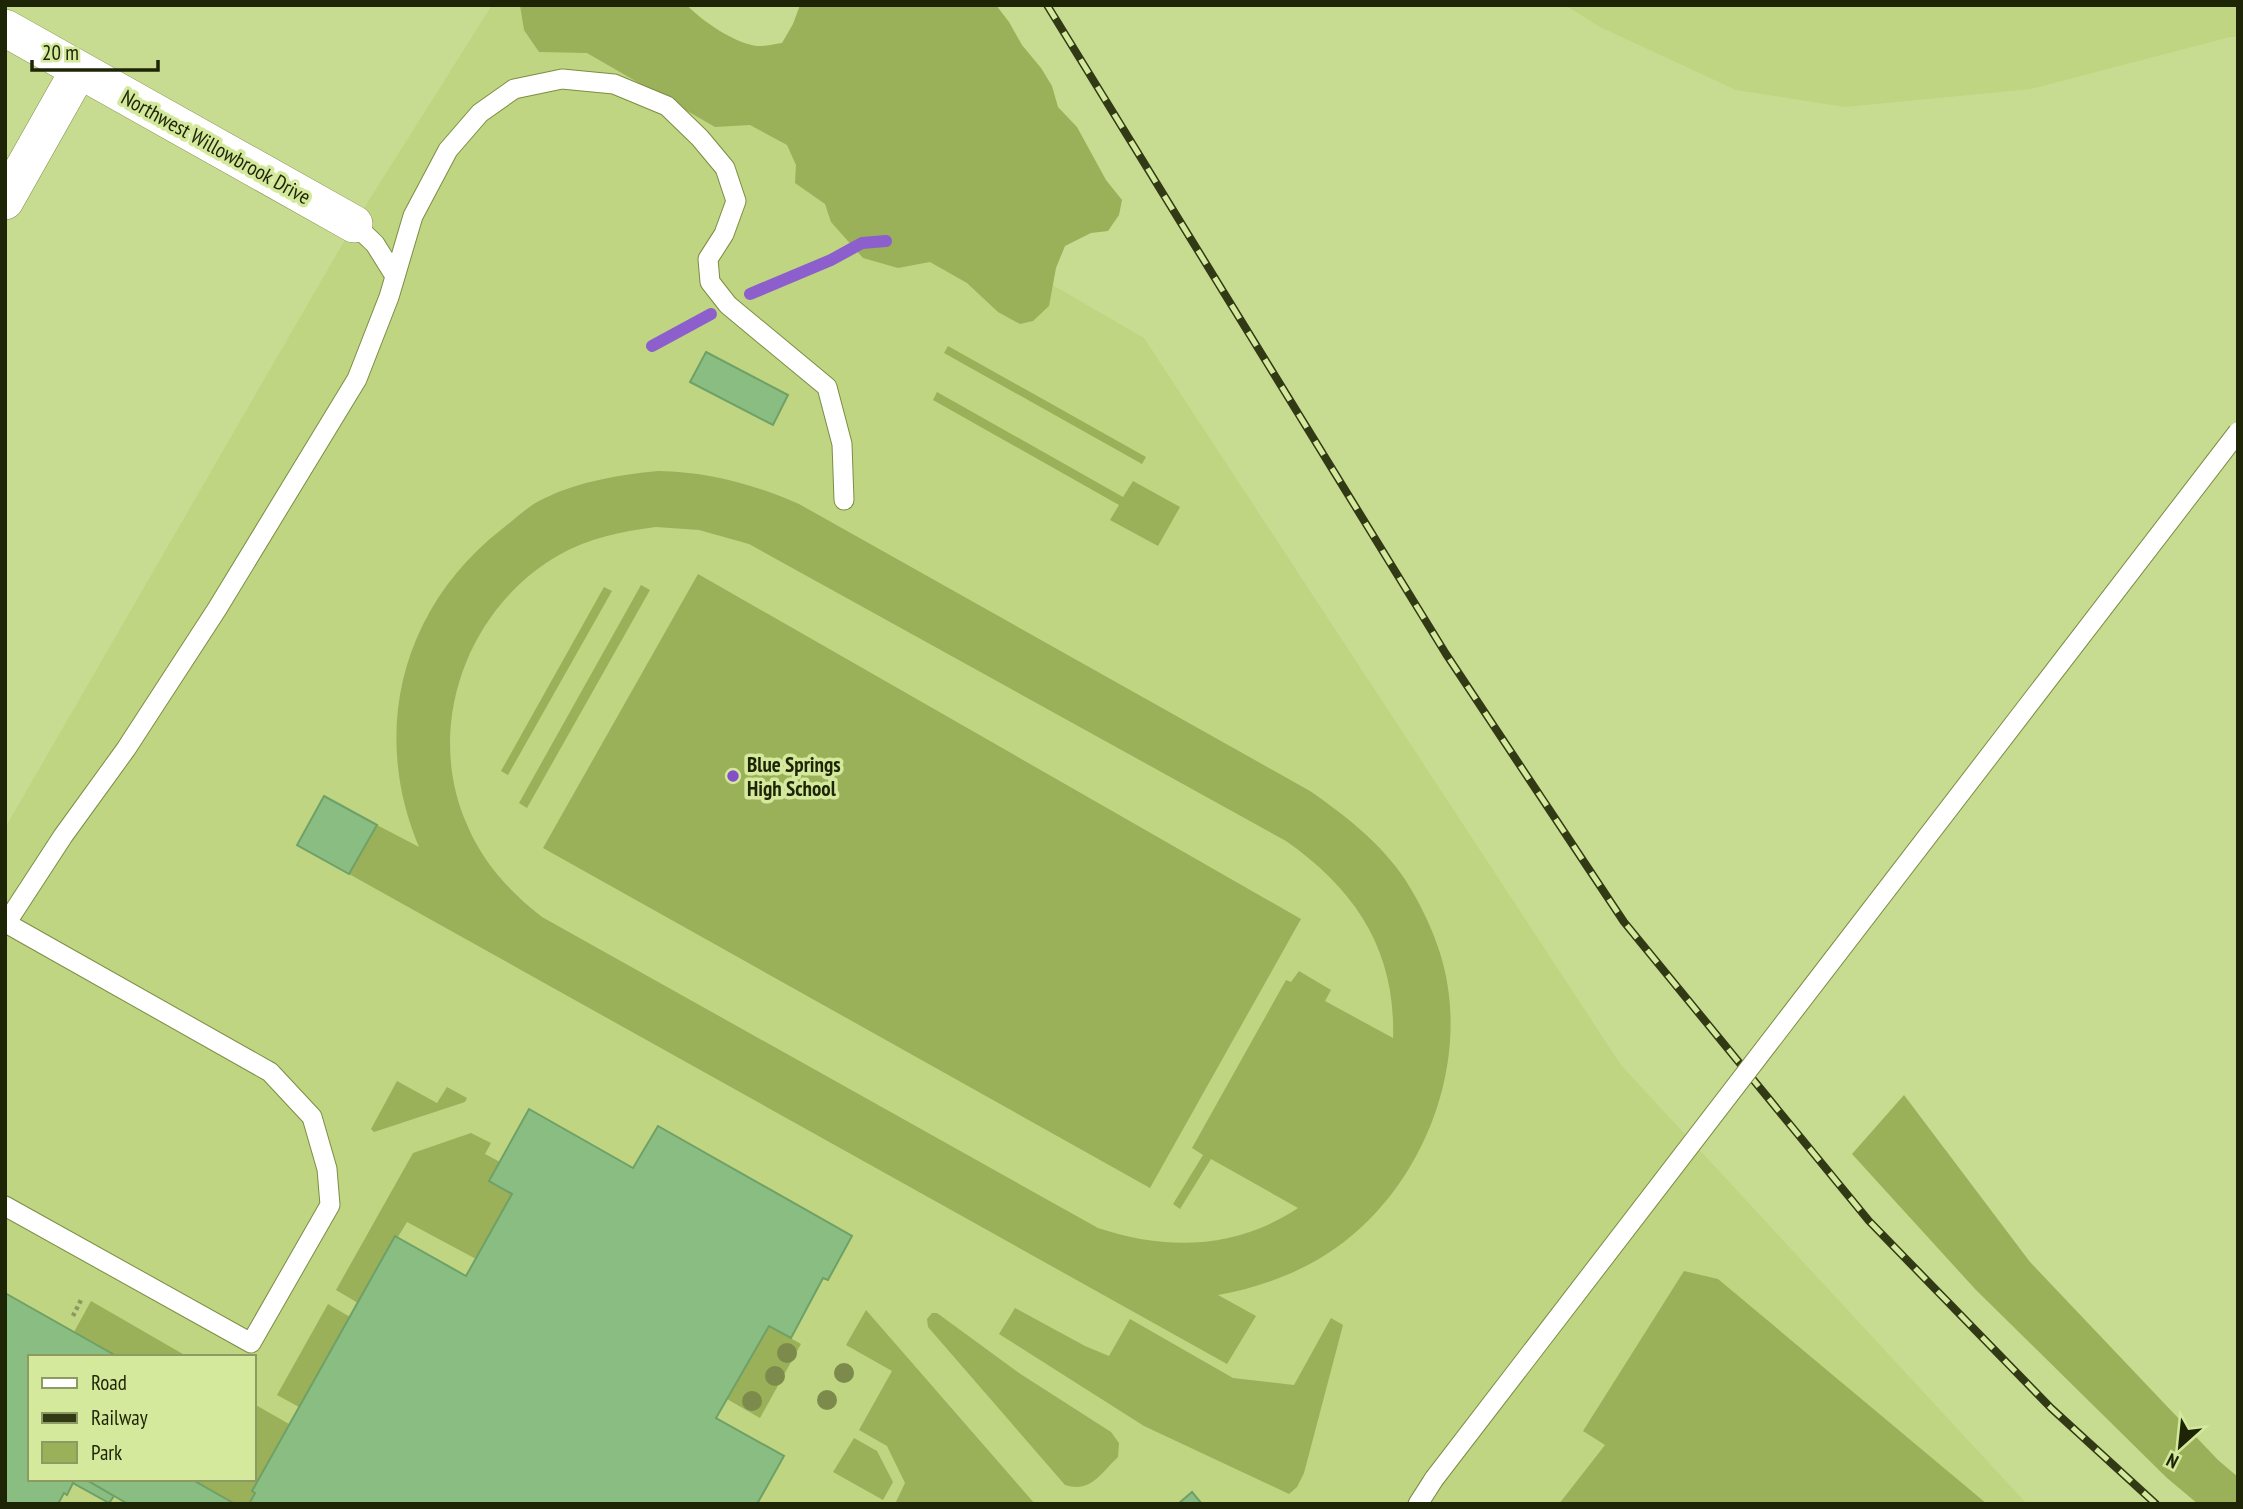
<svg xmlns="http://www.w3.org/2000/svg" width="2243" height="1509" font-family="'PT Sans Narrow',sans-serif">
  <rect width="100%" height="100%" fill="#c8dc91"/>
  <g fill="#bfd581" fill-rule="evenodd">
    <path d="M492,5H569L1144,338L1621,1065L2027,1504H5V828L354,224ZM30,1357H254V1479H30Z"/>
    <polygon points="1565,5 2238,5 2238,37 2230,37 2031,89 1845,107 1736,90 1600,27"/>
  </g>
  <g fill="#9ab059" fill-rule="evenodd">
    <path d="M520,5H687C700,20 739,46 759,46C767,46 774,44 782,43L793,24L800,5H996L1009,22L1022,45L1041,68L1052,86L1058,107L1077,127L1106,180L1122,200L1119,215L1108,231L1091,233L1065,246L1056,268L1049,306L1033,321L1020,324L998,312L967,283L930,262L898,268L863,258L831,222L825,204L795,183L796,165L787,145L750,125L715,127L587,53L539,52L524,30Z"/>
    <polygon points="948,346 1146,457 1142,464 944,353"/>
    <polygon points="937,392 1123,497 1133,481 1180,507 1158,546 1110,520 1119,505 933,400"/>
    <path d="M658,471C709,472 753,484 799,504L1310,791C1345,815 1383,845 1406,881C1420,903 1432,928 1440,953C1475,1064 1420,1198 1322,1257C1289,1277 1255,1288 1218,1295L1256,1316L1227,1364L349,874L377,825L419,847C370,731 402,607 502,529C515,519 529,505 545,498C580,481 619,475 658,471ZM656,527L699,530L749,544L1286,841C1356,890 1396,951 1393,1038L1325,1001L1331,990L1299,971L1291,982L1286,980L1192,1148L1203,1155L1173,1204L1180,1209L1211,1159L1298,1208C1237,1249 1166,1251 1098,1228L542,917C511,893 484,864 468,827C423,729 466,608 559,555C589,538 622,531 656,527Z"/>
    <polygon points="698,574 1301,919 1150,1188 543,848"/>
    <polygon points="641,585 650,590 527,808 519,803"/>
    <polygon points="604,587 612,591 508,775 501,771"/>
    <polygon points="397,1081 437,1103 447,1087 467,1098 465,1102 374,1132 371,1129"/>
    <polygon points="1904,1095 2030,1262 2218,1460 2238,1477 2238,1504 2198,1504 2167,1478 1976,1290 1852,1154"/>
    <polygon points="471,1133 491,1143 485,1154 500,1162 489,1181 512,1194 476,1259 407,1222 358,1303 336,1290 413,1153"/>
    <polygon points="1684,1271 1718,1279 1987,1504 1559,1504 1605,1445 1583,1431"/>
    <polygon points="91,1301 188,1357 118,1357 74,1332"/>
    <polygon points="328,1304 350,1317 299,1407 277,1395"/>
    <polygon points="1015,1308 1085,1346 1109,1356 1130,1319 1233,1378 1294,1385 1331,1318 1343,1325 1304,1473 1297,1487 1289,1494 1144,1426 999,1334"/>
    <polygon points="866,1310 1035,1504 895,1504 905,1483 887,1446 859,1430 892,1371 846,1345"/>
    <path d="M932,1313H937L1019,1373L1111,1432L1119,1443L1118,1457C1100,1474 1091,1493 1065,1485L928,1327L927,1319Z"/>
    <polygon points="769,1326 801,1344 760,1418 727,1399"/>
    <polygon points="254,1404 289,1424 252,1490 255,1493 249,1504 235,1504 191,1479 254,1479"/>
    <polygon points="854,1438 877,1451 893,1482 883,1500 833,1472"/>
  </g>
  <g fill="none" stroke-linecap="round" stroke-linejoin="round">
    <g stroke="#8d5fcd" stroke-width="12">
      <polyline points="750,294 831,260 862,243 886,241"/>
      <polyline points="652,346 711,314"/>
    </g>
  </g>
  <g fill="#8abd81" stroke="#6fa166" stroke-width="2">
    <polygon points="706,352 788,395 773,425 690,382"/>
    <polygon points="324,796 377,825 349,874 297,845"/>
    <polygon points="529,1109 633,1168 658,1126 852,1236 828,1280 823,1278 791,1338 769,1326 716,1418 784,1456 757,1504 249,1504 255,1493 252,1491 395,1236 466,1276 512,1194 489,1181"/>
    <polygon points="5,1293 118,1357 30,1357 30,1479 75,1479 67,1495 64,1493 58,1504 5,1504"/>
    <polygon points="75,1479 85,1479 114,1496 109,1503 73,1483"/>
    <polygon points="85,1479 191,1479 235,1504 128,1504"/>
    <polygon points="1192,1492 1202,1504 1178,1504"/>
  </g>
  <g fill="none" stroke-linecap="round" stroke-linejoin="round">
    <defs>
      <g id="service">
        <polyline points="354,224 375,244 395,276"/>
        <polyline points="5,925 63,836 126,749 217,609 357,379 389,297 413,216 448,150 480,113 514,89 562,79 614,84 667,106 700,138 725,168 736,201 724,234 708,259 710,282 728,305 827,387 842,444 844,500"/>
        <polyline points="5,1206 251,1343 330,1205 327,1169 312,1117 270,1072 6,923"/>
        <polyline points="1418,1504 1434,1479"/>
      </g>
      <g id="minor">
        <polyline points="5,28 354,224"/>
        <polyline points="5,201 79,70"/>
      </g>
    </defs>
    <use href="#service" stroke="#7c8d44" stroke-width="21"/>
    <use href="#minor" stroke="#7c8d44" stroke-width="38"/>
    <polyline stroke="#8b9a5f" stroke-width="4.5" stroke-dasharray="3.5 3.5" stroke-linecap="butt" points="73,1316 81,1300"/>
    <use href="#service" stroke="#fff" stroke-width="19"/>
    <use href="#minor" stroke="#fff" stroke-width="37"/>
    <defs>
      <polyline id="rail" points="1047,5 1446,654 1624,922 1869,1221 2051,1408 2156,1504"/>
    </defs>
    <use href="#rail" stroke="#313915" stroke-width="8"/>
    <use href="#rail" stroke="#d5e99d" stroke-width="5" stroke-dasharray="16" stroke-linecap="butt"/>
    <defs>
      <polyline id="service-bridge" points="1434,1479 2238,432"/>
    </defs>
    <use href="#service-bridge" stroke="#7c8d44" stroke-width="21" stroke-linecap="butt"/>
    <use href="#service-bridge" stroke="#fff" stroke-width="19"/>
  </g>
  <g fill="#7c8b4b">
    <circle cx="787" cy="1353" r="10"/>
    <circle cx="844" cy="1373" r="10"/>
    <circle cx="775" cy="1376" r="10"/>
    <circle cx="827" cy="1400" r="10"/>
    <circle cx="752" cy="1401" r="10"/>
  </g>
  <circle fill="#8450c7" stroke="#d5e99d" stroke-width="2.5" cx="733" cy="776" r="7"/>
  <g text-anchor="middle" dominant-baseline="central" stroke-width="7" stroke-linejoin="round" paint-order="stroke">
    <g font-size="21" fill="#1e2506" stroke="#d5e99d">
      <text transform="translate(216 147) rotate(29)">Northwest Willowbrook Drive</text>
    </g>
    <g font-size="21" font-weight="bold" fill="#1e2506" stroke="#d5e99d" text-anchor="start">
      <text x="747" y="764">Blue Springs<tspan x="747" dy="24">High School</tspan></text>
    </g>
  </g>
  <rect width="2243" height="1509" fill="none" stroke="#1e2506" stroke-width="14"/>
  <rect x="28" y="1355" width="228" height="126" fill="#d5e99d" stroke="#8c9b61" stroke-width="2"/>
  <rect x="42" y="1378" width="35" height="10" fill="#ffffff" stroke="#8c9b61" stroke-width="2"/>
  <text x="91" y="1390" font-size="21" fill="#1e2506">Road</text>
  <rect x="42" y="1413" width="35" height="10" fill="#313915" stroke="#8c9b61" stroke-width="2"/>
  <text x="91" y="1425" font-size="21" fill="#1e2506">Railway</text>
  <rect x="42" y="1442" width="35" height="21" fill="#9ab059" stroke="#8c9b61" stroke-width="2"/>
  <text x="91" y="1460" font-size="21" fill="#1e2506">Park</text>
  <g transform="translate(2180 1446) rotate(207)" stroke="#d5e99d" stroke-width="5" paint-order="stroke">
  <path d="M0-5L12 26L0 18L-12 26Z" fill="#1e2506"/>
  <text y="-10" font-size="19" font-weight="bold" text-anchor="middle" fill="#1e2506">N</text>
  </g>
  <path d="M32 60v10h126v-10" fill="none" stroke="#1e2506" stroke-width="3.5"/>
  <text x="42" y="60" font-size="21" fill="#1e2506" stroke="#d5e99d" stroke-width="5" paint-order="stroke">20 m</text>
</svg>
